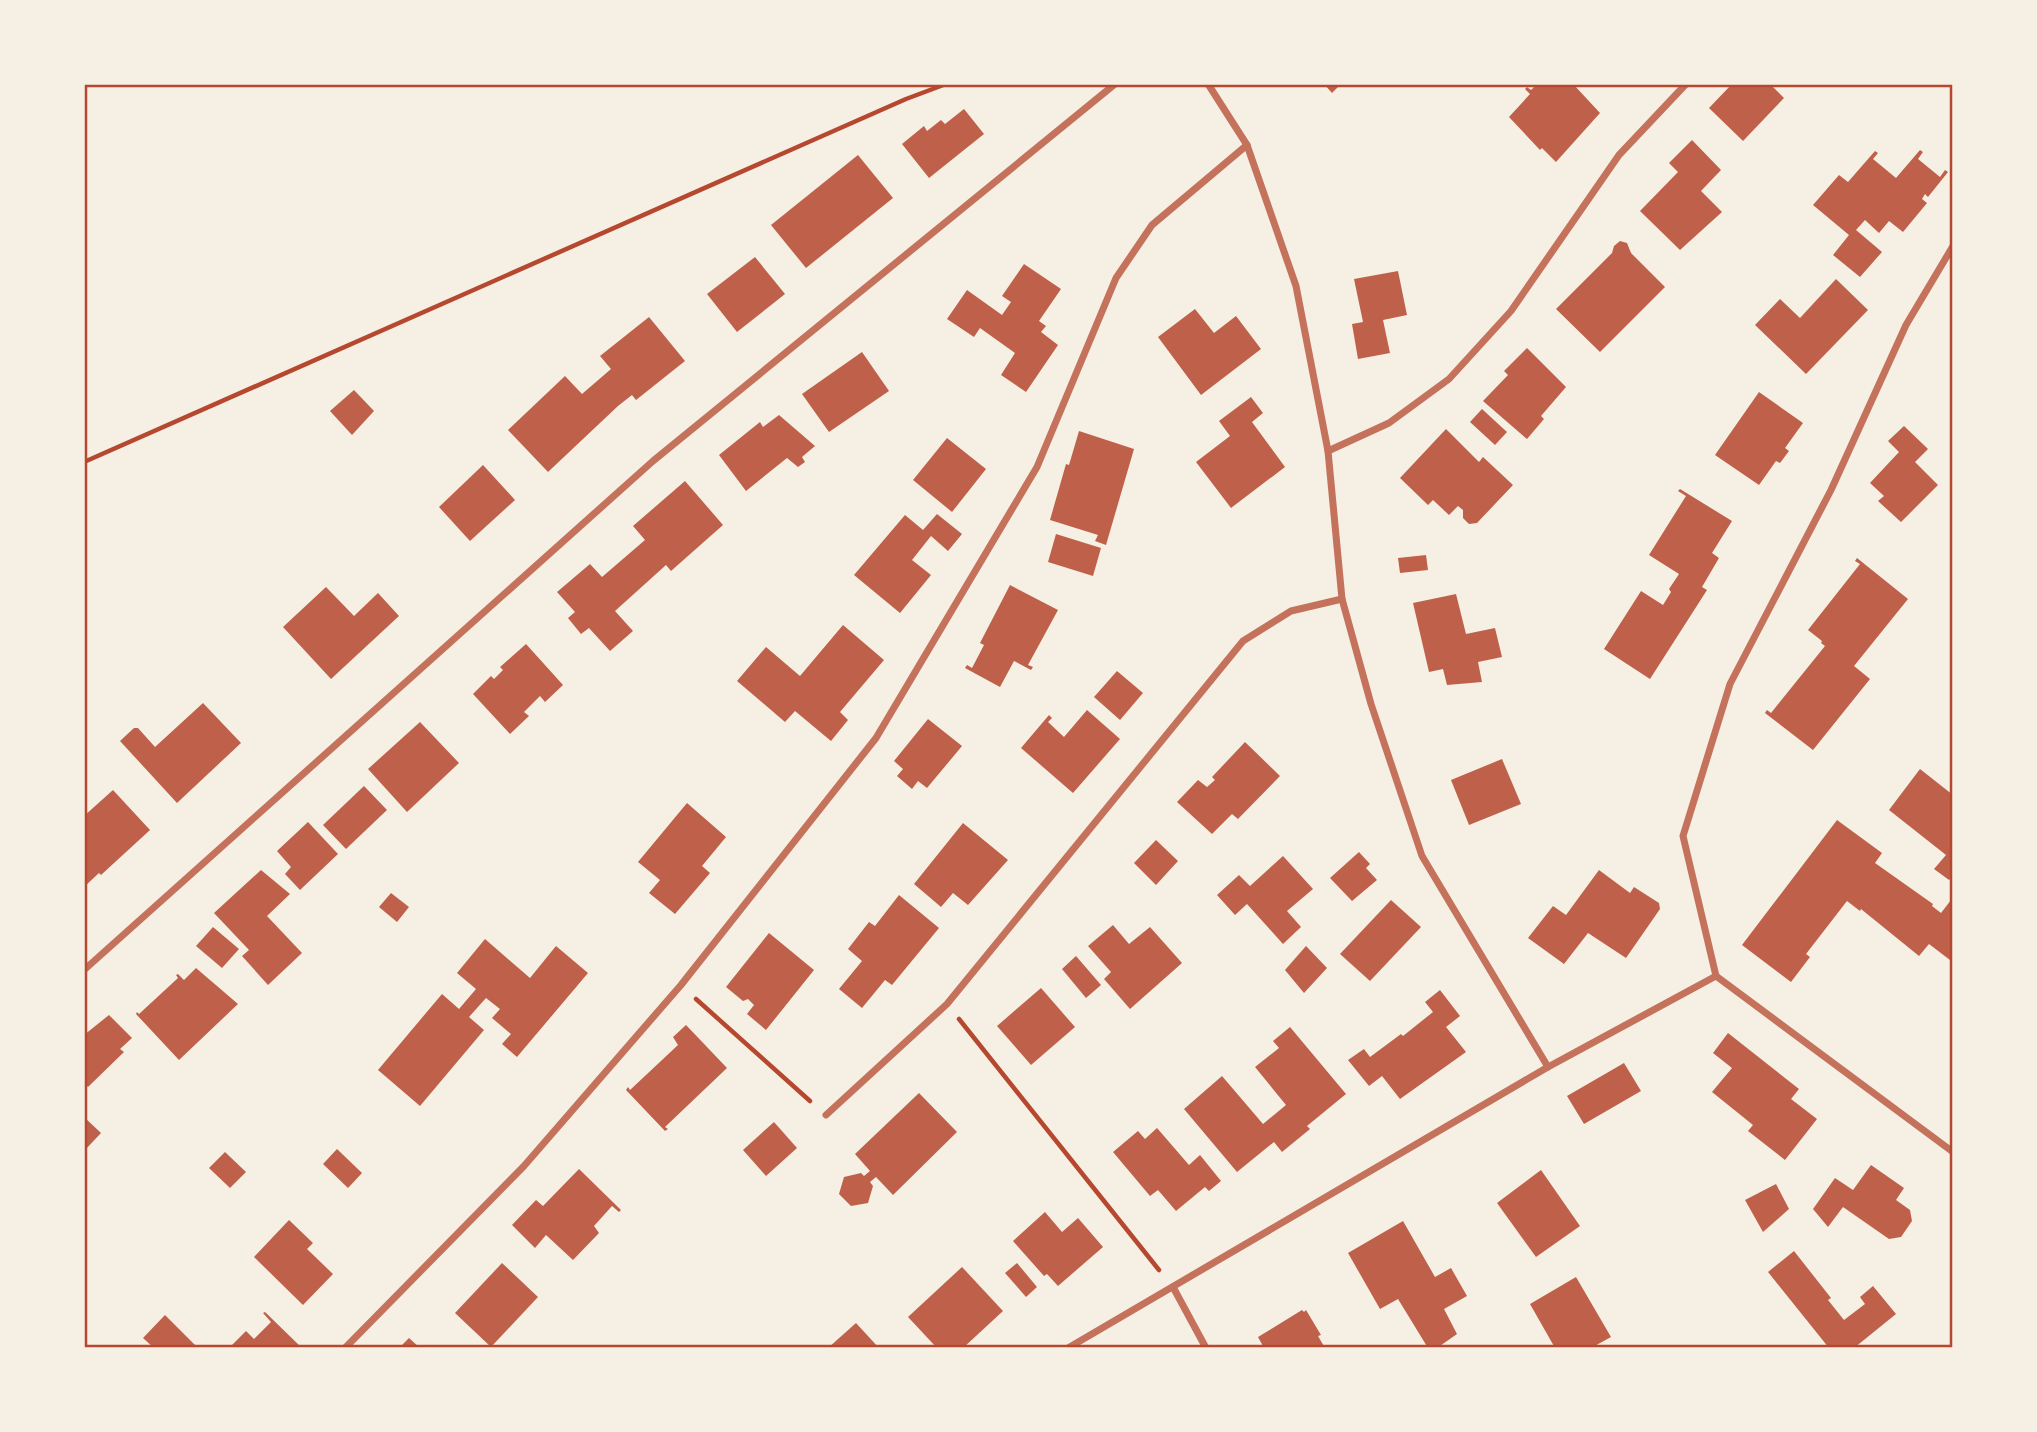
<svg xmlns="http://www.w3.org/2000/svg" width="2037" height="1432" font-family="Lora,serif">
  <rect width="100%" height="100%" fill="#f6efe4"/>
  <g fill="#bf614a">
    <polygon points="1324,84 1341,84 1332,93"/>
    <polygon points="1537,84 1574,85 1600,113 1556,162 1542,148 1540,150 1509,117 1530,94 1525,89 1527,87 1531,90"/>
    <polygon points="1732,84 1770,84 1784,98 1743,141 1709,108"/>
    <polygon points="964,109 984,134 929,178 902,144 924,126 927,131 941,120 945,124"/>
    <polygon points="1692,140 1721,170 1701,191 1722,212 1680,250 1640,211 1678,172 1669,163"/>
    <polygon points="1920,150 1923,152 1918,159 1940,177 1945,170 1948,172 1928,197 1925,194 1922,199 1927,203 1903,232 1889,221 1879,233 1865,220 1856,230 1882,252 1860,277 1833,255 1849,235 1813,205 1839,175 1848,182 1875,151 1878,153 1873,159 1896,178"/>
    <polygon points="858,155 893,198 806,268 771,225"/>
    <polygon points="1620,241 1627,243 1631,253 1665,287 1600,352 1556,309 1612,253 1614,246"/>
    <polygon points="755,257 785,294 737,332 707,294"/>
    <polygon points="1024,264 1061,289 1039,321 1046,326 1041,332 1058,345 1026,392 1001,375 1015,353 980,328 974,337 947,319 967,290 1002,315 1011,302 1002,296"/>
    <polygon points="1398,271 1407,315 1383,320 1390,353 1358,359 1352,324 1363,322 1354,279"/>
    <polygon points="1836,279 1868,310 1806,374 1755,325 1780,299 1800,318"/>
    <polygon points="1195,309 1214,333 1236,316 1261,349 1201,395 1158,337"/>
    <polygon points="649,317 685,361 636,400 632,395 618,406 548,472 508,430 565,376 582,394 611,369 600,356"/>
    <polygon points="1527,348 1566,387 1541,416 1544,419 1527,439 1483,401 1508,375 1504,371"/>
    <polygon points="862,352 889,391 829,432 802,394"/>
    <polygon points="354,390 374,411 352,435 330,411"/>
    <polygon points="1759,392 1803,423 1785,448 1789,451 1780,463 1776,461 1759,485 1715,455"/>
    <polygon points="1251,397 1263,413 1252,422 1285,467 1231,508 1196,462 1230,436 1219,421"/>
    <polygon points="1482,409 1507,432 1495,445 1470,422"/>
    <polygon points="779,415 815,446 802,457 805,462 798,467 787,458 746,491 719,455 760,422 763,427"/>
    <polygon points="1904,426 1928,449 1915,462 1938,485 1901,522 1878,501 1884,496 1870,483 1899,452 1888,441"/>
    <polygon points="1446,429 1479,462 1483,457 1513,485 1477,523 1469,524 1463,518 1463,510 1458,506 1449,515 1433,500 1428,505 1400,478"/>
    <polygon points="1079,431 1134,449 1106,545 1095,541 1098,535 1050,520 1066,464 1069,465"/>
    <polygon points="947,438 986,469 952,512 913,480"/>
    <polygon points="483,465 515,500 470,541 439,507"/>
    <polygon points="685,481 723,525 671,571 666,565 615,611 633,631 610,651 589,628 581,634 568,618 575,612 557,592 590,564 602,577 645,540 633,526"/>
    <polygon points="1680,489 1732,521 1712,553 1719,558 1702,587 1707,590 1650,679 1604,649 1641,591 1663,605 1671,592 1669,589 1679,574 1649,555 1686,496 1678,491"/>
    <polygon points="937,514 962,534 948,551 931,536 912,560 931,575 900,613 854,575 905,515 923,530"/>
    <polygon points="1056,534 1101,548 1093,576 1048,562"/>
    <polygon points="1426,555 1428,570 1400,573 1398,558"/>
    <polygon points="1857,558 1908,599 1854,666 1870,679 1813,750 1765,713 1767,710 1771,713 1825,646 1821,643 1822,641 1808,630 1860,564 1855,561"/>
    <polygon points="1010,585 1058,610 1028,665 1033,667 1031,670 1014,661 1000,687 965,668 967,665 972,668 984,645 980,643"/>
    <polygon points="326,587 354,616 378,593 399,616 331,679 283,627"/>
    <polygon points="1456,594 1466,634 1495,628 1502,657 1478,662 1482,682 1447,685 1443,669 1429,672 1413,603"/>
    <polygon points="843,625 884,660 840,712 848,720 831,741 795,711 785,722 737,681 766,647 800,676"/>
    <polygon points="526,644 563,685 545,702 540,696 524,712 529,716 510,734 473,694 491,676 494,679 503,670 500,667"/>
    <polygon points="1117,671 1143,693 1120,720 1094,697"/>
    <polygon points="203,703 241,743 177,803 120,741 134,728 138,728 155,747"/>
    <polygon points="1087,710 1120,739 1073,793 1021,748 1049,715 1052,718 1048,722 1064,737"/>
    <polygon points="928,719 962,746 927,788 918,781 912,789 897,776 903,769 894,761"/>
    <polygon points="420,722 459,763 407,812 368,769"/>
    <polygon points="1245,742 1280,776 1238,819 1232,814 1212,834 1177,802 1198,780 1207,787 1215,780 1212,777"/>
    <polygon points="1502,759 1521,804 1469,825 1451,780"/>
    <polygon points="1920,769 1953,795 1953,881 1950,879 1949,880 1934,869 1946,855 1889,810"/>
    <polygon points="364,786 387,810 346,849 323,825"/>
    <polygon points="113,790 150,830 101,875 99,873 84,887 84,816"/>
    <polygon points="687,803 726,837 702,866 710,873 675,914 649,893 660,880 638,862"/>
    <polygon points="1837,820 1882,853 1875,863 1933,904 1932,906 1941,913 1951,900 1953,902 1953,956 1950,960 1929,944 1919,956 1861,909 1860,911 1847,901 1806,954 1810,957 1791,982 1742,945"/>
    <polygon points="308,822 338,854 300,890 285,874 291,867 277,851"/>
    <polygon points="963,823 1008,860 968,905 953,893 941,907 914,884"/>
    <polygon points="1156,840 1178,861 1156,885 1134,863"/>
    <polygon points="1359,852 1370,864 1366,868 1377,880 1352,901 1330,878"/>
    <polygon points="1283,856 1313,889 1287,911 1301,927 1283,944 1247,904 1235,915 1217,895 1239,875 1250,886"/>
    <polygon points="261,870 290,894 267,916 302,953 268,985 242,956 249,950 214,913"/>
    <polygon points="1599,870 1630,893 1634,887 1659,903 1660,909 1626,958 1588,933 1564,964 1528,938 1553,906 1566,915"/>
    <polygon points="391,893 409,907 397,922 379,907"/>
    <polygon points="899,895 939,928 892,985 885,980 862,1008 839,989 862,961 848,949 869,922 875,926"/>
    <polygon points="1391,900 1421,927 1370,981 1340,954"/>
    <polygon points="1113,925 1129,944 1150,927 1182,963 1130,1009 1104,979 1111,972 1088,946"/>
    <polygon points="213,927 239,949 222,968 196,946"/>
    <polygon points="769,933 814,970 766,1030 747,1014 754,1005 748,999 743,1001 726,987"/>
    <polygon points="485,939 530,978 556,946 588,973 517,1057 502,1044 511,1034 492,1018 500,1009 486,998 469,1017 484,1030 420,1106 378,1070 442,994 459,1009 476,989 457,973"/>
    <polygon points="1306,946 1327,968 1304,993 1285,970"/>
    <polygon points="1076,956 1101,985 1086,998 1062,969"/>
    <polygon points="196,968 238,1004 179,1060 136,1014 137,1012 139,1014 178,978 176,975 178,974 184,980"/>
    <polygon points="1041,988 1075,1027 1031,1065 997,1026"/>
    <polygon points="1440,990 1460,1016 1446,1027 1466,1052 1400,1099 1382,1076 1369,1086 1348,1060 1364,1049 1370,1057 1401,1034 1403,1036 1433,1012 1425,1002"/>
    <polygon points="109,1015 132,1038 120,1049 124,1052 88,1087 84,1083 84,1035"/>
    <polygon points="686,1025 727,1068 665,1127 668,1129 665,1131 626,1090 628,1087 630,1090 678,1045 673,1037"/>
    <polygon points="1290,1027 1346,1094 1307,1126 1310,1129 1282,1152 1274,1142 1237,1172 1184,1109 1222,1076 1263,1124 1286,1105 1255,1067 1279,1048 1273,1041"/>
    <polygon points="1728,1033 1799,1089 1791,1099 1817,1119 1785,1160 1748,1131 1753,1125 1712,1092 1732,1068 1713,1053"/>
    <polygon points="1624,1063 1641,1091 1584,1124 1567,1096"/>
    <polygon points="919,1093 957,1132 893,1195 876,1177 870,1182 873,1186 868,1203 851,1206 839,1194 844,1177 861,1173 864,1176 870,1171 855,1154"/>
    <polygon points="84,1117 101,1133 86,1149 84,1147"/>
    <polygon points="774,1122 797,1148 766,1176 743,1150"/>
    <polygon points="1157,1128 1189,1165 1200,1155 1221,1181 1209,1191 1205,1187 1176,1211 1158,1190 1150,1196 1113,1152 1138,1131 1145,1139"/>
    <polygon points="337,1149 362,1173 348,1188 323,1164"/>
    <polygon points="225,1152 246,1172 230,1188 209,1168"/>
    <polygon points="1871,1165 1904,1188 1896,1200 1910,1210 1912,1221 1901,1237 1889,1239 1843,1207 1828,1227 1813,1209 1835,1178 1853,1190"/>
    <polygon points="579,1169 621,1210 619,1212 612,1206 594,1226 599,1233 573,1260 546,1235 535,1248 512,1225 536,1200 543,1206"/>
    <polygon points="1541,1170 1580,1226 1536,1257 1497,1203"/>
    <polygon points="1776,1184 1789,1209 1763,1232 1745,1200"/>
    <polygon points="1045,1212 1062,1232 1078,1218 1103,1247 1058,1286 1047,1274 1044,1276 1013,1241"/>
    <polygon points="289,1220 313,1243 307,1249 333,1274 303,1305 254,1257"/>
    <polygon points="1403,1221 1435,1277 1451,1268 1467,1296 1444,1309 1457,1334 1437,1348 1428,1348 1398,1299 1380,1309 1348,1253"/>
    <polygon points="1794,1251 1831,1298 1828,1300 1844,1320 1865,1304 1860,1297 1873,1286 1896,1314 1854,1348 1829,1348 1768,1272"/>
    <polygon points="502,1263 538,1297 491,1347 455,1313"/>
    <polygon points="1017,1263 1037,1287 1026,1297 1005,1273"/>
    <polygon points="962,1267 1003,1311 963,1348 937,1348 908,1317"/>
    <polygon points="1576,1277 1611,1337 1591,1348 1555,1348 1530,1304"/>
    <polygon points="1302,1310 1304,1312 1306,1310 1321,1335 1318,1336 1325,1348 1264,1348 1258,1337"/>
    <polygon points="265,1312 302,1348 229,1348 246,1331 254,1339 271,1322 263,1313"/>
    <polygon points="165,1315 198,1348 154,1348 143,1338"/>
    <polygon points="856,1323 879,1348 828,1348"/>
    <polygon points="409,1338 420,1348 399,1348"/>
  </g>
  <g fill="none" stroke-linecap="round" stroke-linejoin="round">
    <g stroke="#b5482f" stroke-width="4.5">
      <polyline points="84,462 906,99 946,84"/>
      <polyline points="696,999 810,1101"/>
      <polyline points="959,1019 1159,1270"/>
    </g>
    <g stroke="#c5725c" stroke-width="7">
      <polyline points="1208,84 1247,145 1296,286 1328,451 1342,599 1371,704 1422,856 1548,1067"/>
      <polyline points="1328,451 1389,423 1449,379 1511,311 1619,155 1686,84"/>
      <polyline points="84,970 653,461 1115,84"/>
      <polyline points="1716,976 1683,836 1730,684 1831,490 1906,325 1953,246"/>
      <polyline points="1716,976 1953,1152"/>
      <polyline points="826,1115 947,1004 1243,641 1291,611 1342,599"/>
      <polyline points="1173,1287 1206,1348"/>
      <polyline points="345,1348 524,1166 681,985 876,738 1037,467 1116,278 1152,225 1247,145"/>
      <polyline points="1068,1348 1548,1067 1716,976"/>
    </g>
  </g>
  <rect width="2037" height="1432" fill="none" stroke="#f6efe4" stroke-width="172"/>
  <rect x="86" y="86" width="1865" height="1260" fill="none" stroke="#b5482f" stroke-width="2.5"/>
</svg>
